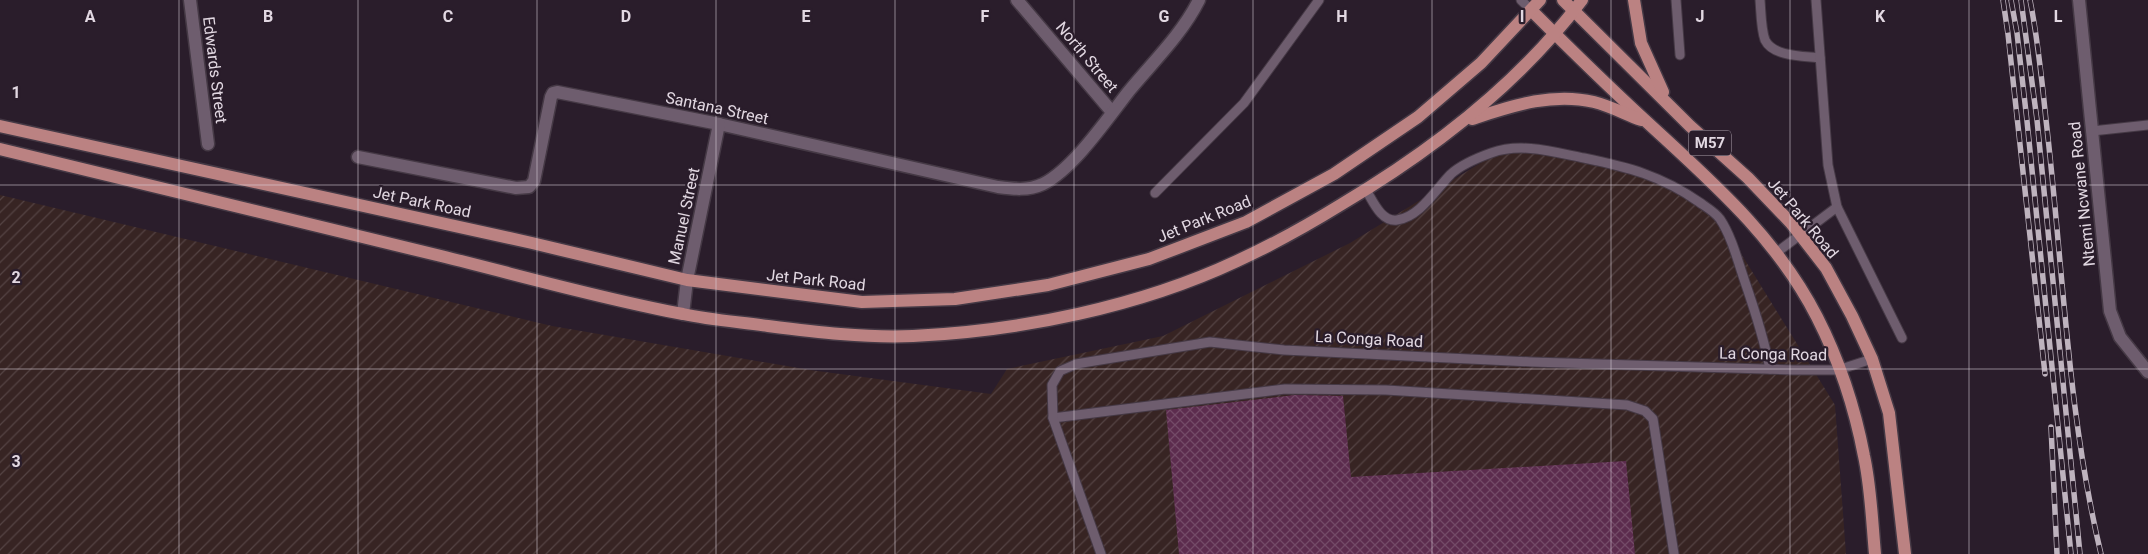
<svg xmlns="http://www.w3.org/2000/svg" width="2148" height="554" font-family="Roboto,sans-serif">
  <defs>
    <pattern id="industrial-furrows" width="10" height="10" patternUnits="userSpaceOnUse" patternTransform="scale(1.25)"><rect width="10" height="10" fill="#372423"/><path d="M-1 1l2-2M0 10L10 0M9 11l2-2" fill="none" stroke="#544343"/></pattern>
    <pattern id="building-cross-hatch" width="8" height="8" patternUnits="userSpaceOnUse" patternTransform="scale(1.25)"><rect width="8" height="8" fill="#5c2c4e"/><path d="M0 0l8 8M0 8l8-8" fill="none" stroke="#734a67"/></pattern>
  </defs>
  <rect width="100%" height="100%" fill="#2a1d2b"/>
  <polygon fill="url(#industrial-furrows)" points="1505,148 1567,158 1652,176 1722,223 1835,405 1846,554 0,554 0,195 552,326 810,370 991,394 1007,369 1163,336 1350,243"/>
  <polygon fill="url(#building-cross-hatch)" points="1295,395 1343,396 1351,477 1626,461 1635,554 1179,554 1166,410"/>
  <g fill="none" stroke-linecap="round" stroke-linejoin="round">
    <defs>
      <g id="lane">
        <polyline points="1521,0 1531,10"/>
        <polyline points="1676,0 1680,55"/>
        <path d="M1760,0C1761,12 1761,29 1765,40C1773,57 1805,56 1820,58"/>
        <polyline points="1816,0 1828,165 1837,207 1902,338"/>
        <polyline points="2092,131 2148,125"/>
        <path d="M1366,190C1373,201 1381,222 1397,220C1420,217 1436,189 1451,174C1462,164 1477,158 1491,153C1521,142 1554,152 1584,158C1628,167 1662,176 1699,202C1706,207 1715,212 1720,219C1732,237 1738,262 1745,282C1755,311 1764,339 1770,369"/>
        <polyline points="1155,193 1244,103 1319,0"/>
        <polyline points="1776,253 1837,207"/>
        <polyline points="1053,418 1285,389 1386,390 1627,405 1645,411 1653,419 1674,554"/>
        <polyline points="1101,554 1053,418 1052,385 1060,371 1076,364 1210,342 1284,350 1532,362 1793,370 1838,370 1872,359"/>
      </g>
      <g id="street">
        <polyline points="190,0 208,144"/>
        <polyline points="1017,0 1112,112"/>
        <polyline points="2079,0 2110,311 2120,337 2148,372"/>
        <path d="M358,157L516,188L529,187L534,181L536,171L551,97L553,93L557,92L719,124L998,187C1013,189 1028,191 1043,184C1074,168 1107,119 1129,91C1153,62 1182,34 1199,0"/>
        <polyline points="683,314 687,280 719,124"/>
      </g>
      <g id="primary">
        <polyline points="1563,0 1690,126 1748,178 1791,223 1826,268 1852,316 1872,359 1889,413 1905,554"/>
        <polyline points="1634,0 1641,43 1663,92"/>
        <path d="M1531,10C1570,49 1609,87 1648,123C1713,183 1776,237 1817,317C1839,360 1855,409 1864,456C1871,488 1872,522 1875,554"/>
        <path d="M1472,119C1512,106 1552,92 1594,102C1610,106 1625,114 1641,120"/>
        <polyline points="0,126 532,243 687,280 862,302 955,299 1048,285 1149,259 1246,222 1334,174 1418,117 1481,63 1540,0"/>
        <path d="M0,149C147,184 294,220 441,256C522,276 602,299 683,314C711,320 740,322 768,326C816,332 865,338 913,336C1020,331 1139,307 1237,261C1274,244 1308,225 1342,204C1433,150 1518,85 1582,0"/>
      </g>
    </defs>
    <use href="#lane" stroke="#453945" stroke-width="11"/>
    <use href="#street" stroke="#453945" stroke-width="15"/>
    <use href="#primary" stroke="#453945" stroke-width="15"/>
    <use href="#lane" stroke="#6e5d6e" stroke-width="9"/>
    <use href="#street" stroke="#6e5d6e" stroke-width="12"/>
    <use href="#primary" stroke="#bb8282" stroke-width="12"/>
    <defs>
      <g id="rail">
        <polyline points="2003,0 2008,34 2045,374"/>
        <polyline points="2011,0 2017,33 2027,121 2071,554"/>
        <polyline points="2021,0 2037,120 2080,554"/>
        <path d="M2030,0C2038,40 2042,80 2046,120C2063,264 2067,412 2101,554"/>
        <polyline points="2051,427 2057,554"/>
      </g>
    </defs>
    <use href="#rail" stroke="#beb3be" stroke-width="5.5"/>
    <use href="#rail" stroke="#2a1d2b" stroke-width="4" stroke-dasharray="11" stroke-linecap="butt"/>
  </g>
  <path fill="none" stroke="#e2d8e2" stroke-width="1" stroke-opacity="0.55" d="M179,0V554M358,0V554M537,0V554M716,0V554M895,0V554M1074,0V554M1253,0V554M1432,0V554M1611,0V554M1790,0V554M1969,0V554M0,185H2148M0,369H2148"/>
  <g text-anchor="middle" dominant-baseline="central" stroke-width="4.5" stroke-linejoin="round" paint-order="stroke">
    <rect fill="#2a1d2b" stroke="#aba0ab" stroke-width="1" x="1689" y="130.5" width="42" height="25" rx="4"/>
    <g font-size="15" font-weight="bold" fill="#e2d8e2">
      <text x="1710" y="143">M57</text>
    </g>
    <g font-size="16" fill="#e2d8e2" stroke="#2a1d2b">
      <text transform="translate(1087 57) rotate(50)">North Street</text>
      <text transform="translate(215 70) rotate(83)">Edwards Street</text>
      <text transform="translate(717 108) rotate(12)">Santana Street</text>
      <text transform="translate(2082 194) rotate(-96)">Ntemi Ncwane Road</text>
      <text transform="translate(422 202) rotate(12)">Jet Park Road</text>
      <text transform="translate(684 216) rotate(-78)">Manuel Street</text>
      <text transform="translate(1803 218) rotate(50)">Jet Park Road</text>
      <text transform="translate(1204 219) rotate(-22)">Jet Park Road</text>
      <text transform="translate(816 280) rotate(6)">Jet Park Road</text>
      <text transform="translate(1369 339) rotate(3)">La Conga Road</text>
      <text transform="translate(1773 354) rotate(1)">La Conga Road</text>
    </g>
  </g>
  <g font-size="16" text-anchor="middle" font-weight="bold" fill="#e2d8e2" stroke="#2a1d2b" stroke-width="4.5" stroke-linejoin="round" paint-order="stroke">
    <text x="90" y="22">A</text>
    <text x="268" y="22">B</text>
    <text x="448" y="22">C</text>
    <text x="626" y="22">D</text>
    <text x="806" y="22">E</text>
    <text x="985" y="22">F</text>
    <text x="1164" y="22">G</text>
    <text x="1342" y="22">H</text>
    <text x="1522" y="22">I</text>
    <text x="1700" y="22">J</text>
    <text x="1880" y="22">K</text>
    <text x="2058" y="22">L</text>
    <text x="16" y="98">1</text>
    <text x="16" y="283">2</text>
    <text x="16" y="467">3</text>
  </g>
</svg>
